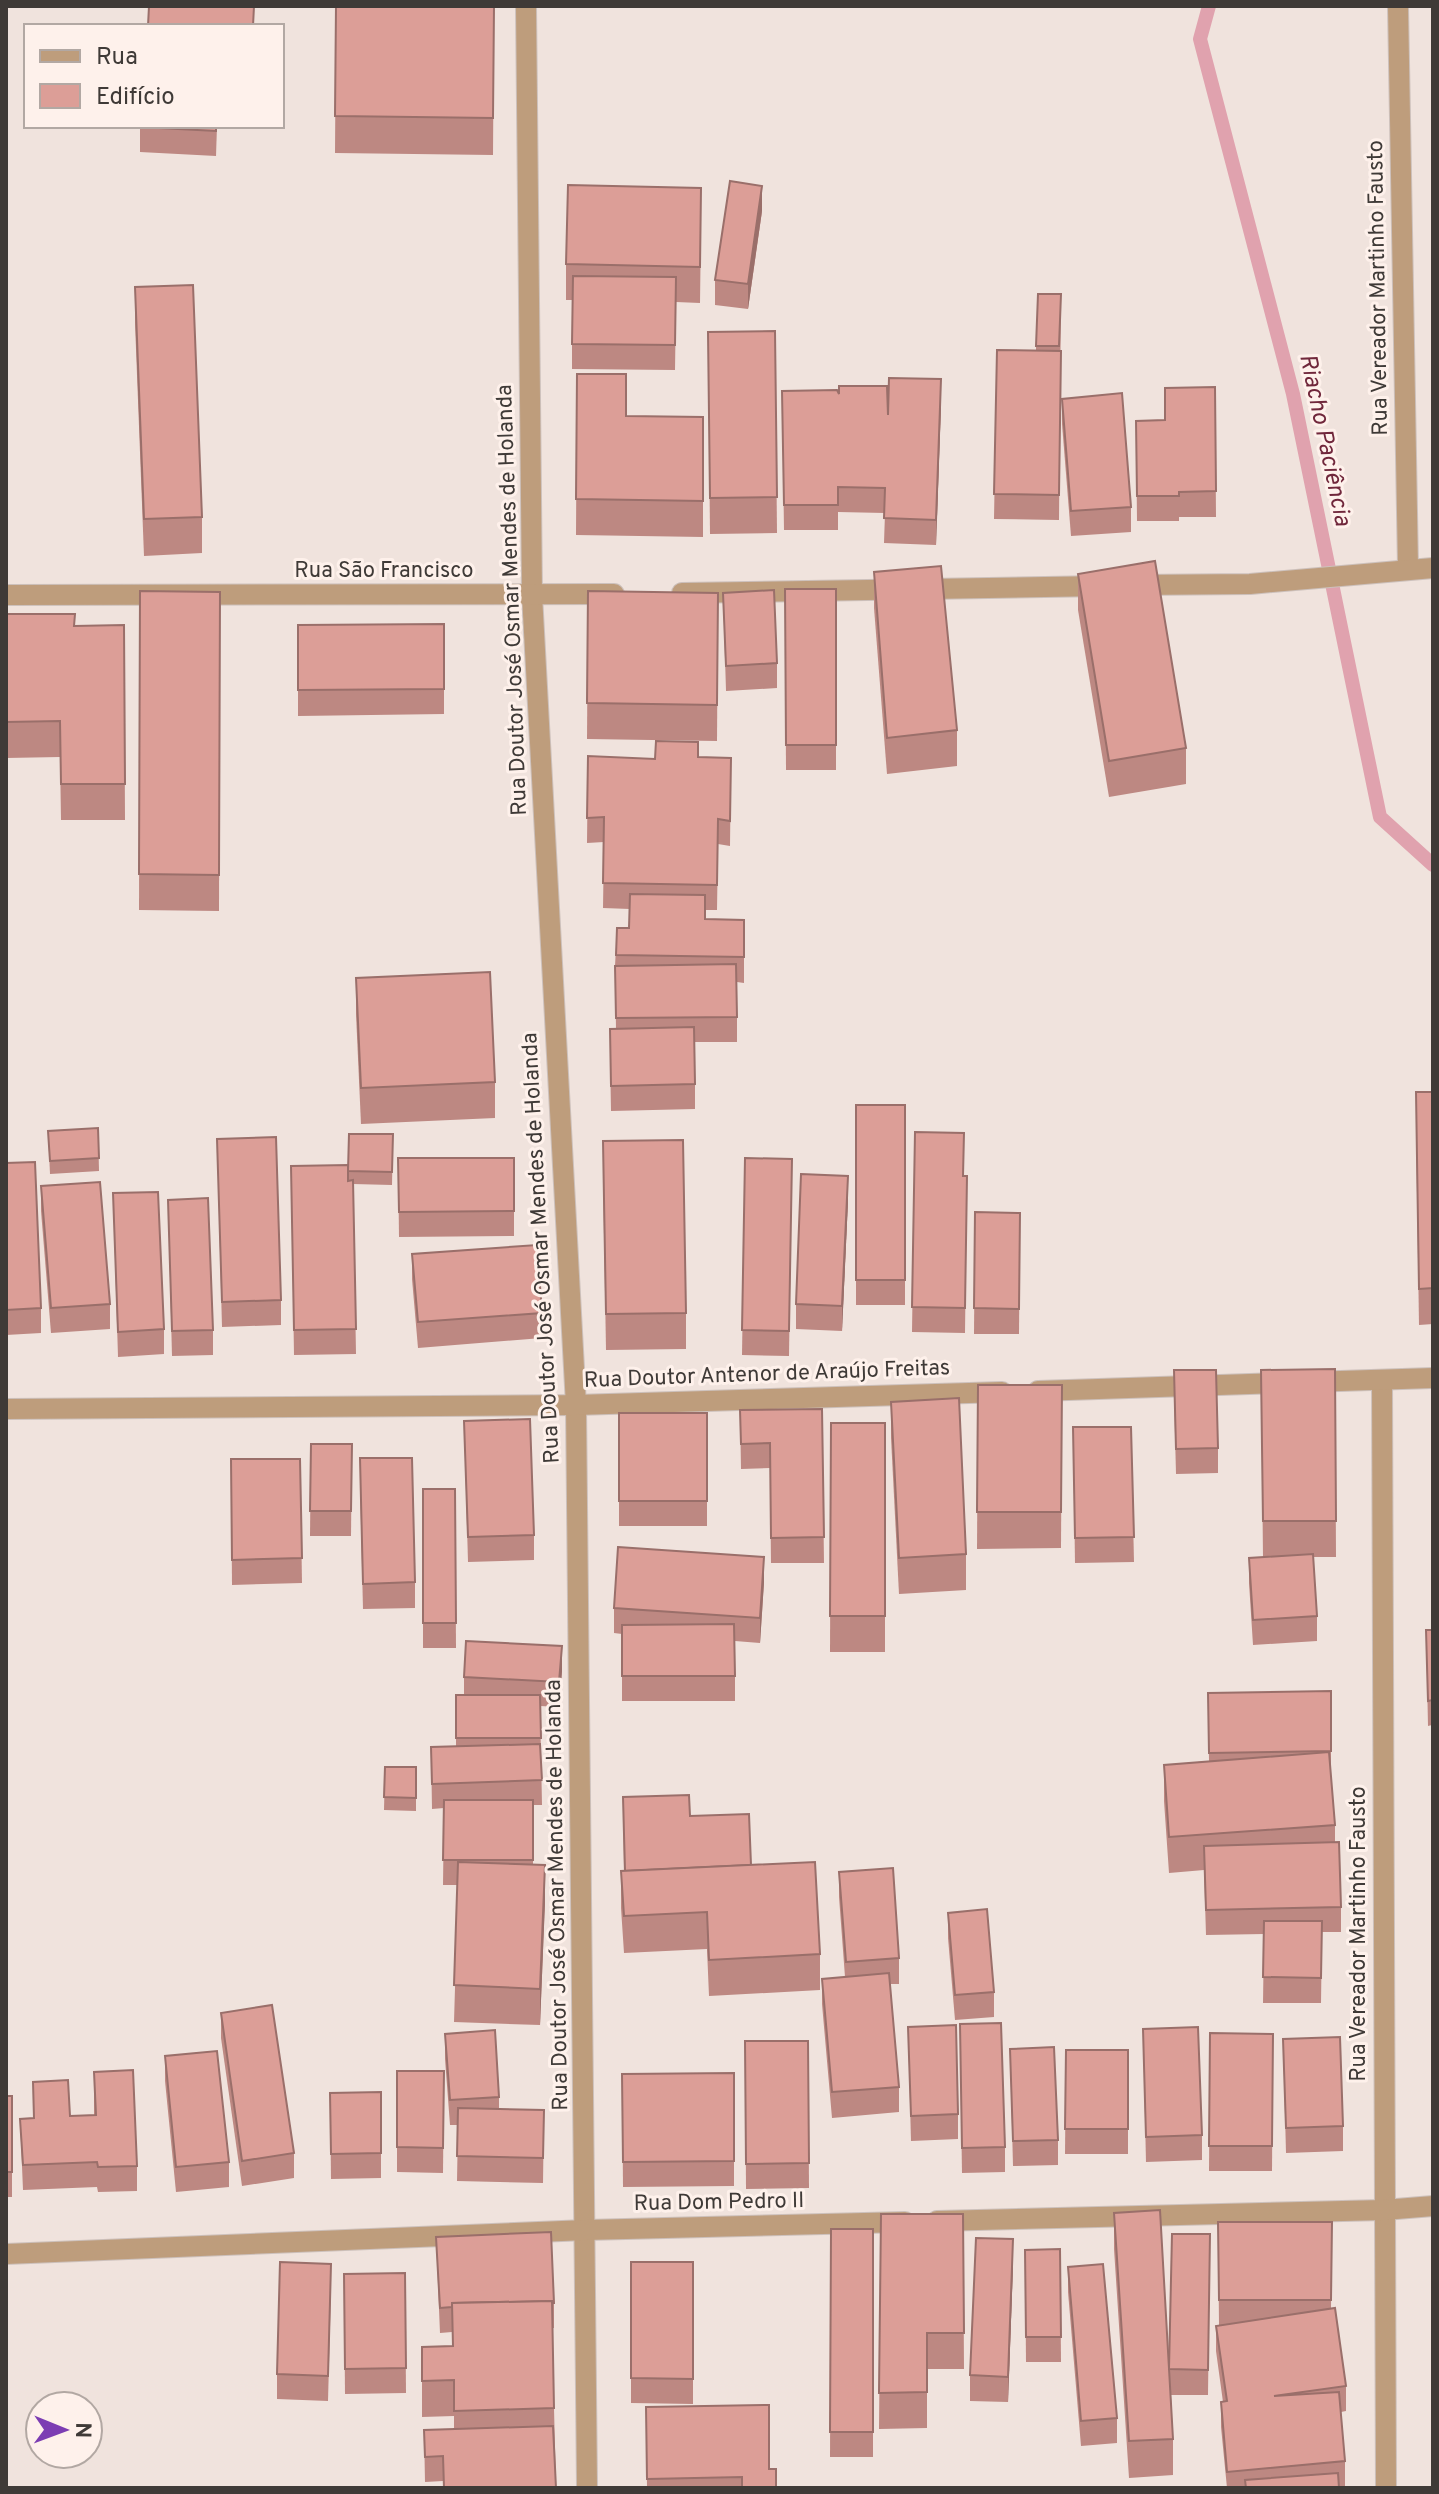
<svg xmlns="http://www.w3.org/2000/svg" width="1439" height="2494" font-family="Overpass,sans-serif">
  <rect width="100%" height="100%" fill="#f0e3dd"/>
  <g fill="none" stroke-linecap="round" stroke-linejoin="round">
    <polyline stroke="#e0a2ae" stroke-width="14" points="1209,6 1200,39 1293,394 1380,817 1433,865"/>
    <defs>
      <g id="minor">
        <polyline points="526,6 532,595 576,1405 587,2488"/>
        <polyline points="1398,6 1408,568"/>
        <polyline points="1134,585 1250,584 1433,568"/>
        <polyline points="682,593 1102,586"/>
        <polyline points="6,595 614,594"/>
        <polyline points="1382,1380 1386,2488"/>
        <polyline points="1038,1391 1433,1378"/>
        <polyline points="6,1409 576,1405 1002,1392"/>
        <polyline points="937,2221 1384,2210 1433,2206"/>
        <polyline points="6,2254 586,2230 905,2222"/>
      </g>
    </defs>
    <use href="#minor" stroke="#cdc1bc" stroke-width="22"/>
    <use href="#minor" stroke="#be9d7c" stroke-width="20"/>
  </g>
  <g fill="#bd8882">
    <polygon points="136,6 494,6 493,155 335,153 336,8"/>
    <polygon points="140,126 217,126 216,156 140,152"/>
    <polygon points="762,211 748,309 715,305 715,280"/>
    <polygon points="701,225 700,303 676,302 675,370 572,369 572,300 566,300 566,264"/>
    <polygon points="135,287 202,517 202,553 144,556 135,323"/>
    <polygon points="1061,294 1059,520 994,519 997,350 1036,351 1036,346"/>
    <polygon points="775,331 777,533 710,534 708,332"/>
    <polygon points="577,374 626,416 703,417 703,537 576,535"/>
    <polygon points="1215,387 1216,517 1179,517 1179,521 1137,521 1136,421 1165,420"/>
    <polygon points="782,391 839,394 888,415 941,404 936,545 884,543 885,513 838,512 838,530 784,530"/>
    <polygon points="1062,399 1131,507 1131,532 1071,536 1062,424"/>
    <polygon points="874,572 957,730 957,766 887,774 874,608"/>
    <polygon points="1078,574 1186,748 1186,784 1109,797 1078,610"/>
    <polygon points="785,589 836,589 836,770 786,770"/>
    <polygon points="140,591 220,592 219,911 139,910"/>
    <polygon points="588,591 718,593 717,741 587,739"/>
    <polygon points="723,593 777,663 777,688 726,691"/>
    <polygon points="6,614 75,626 124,625 125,820 61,820 60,757 6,758"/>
    <polygon points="444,624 444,714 298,716 298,625"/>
    <polygon points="588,756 655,759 698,757 731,758 730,846 718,844 717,910 705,910 705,919 744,920 744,983 737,982 737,1042 695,1042 695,1109 611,1111 610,1054 616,1029 615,966 617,928 629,928 630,909 603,908 604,842 587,843"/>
    <polygon points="356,978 495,1082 495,1118 361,1124 356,1014"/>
    <polygon points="1433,1092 1433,1324 1419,1325 1416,1128"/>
    <rect x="856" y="1105" width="49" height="200"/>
    <polygon points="98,1128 99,1171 50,1174 48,1131"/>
    <polygon points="915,1132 964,1176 967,1176 965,1333 912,1332"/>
    <polygon points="393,1134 392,1185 353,1184 356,1354 294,1355 291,1166 347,1165"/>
    <polygon points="217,1139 281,1300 281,1325 222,1327"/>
    <polygon points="398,1158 514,1158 514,1236 399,1237"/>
    <polygon points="745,1158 792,1159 789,1356 742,1355"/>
    <polygon points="6,1163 41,1308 41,1333 6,1335"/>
    <polygon points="603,1177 686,1313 686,1349 606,1350"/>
    <polygon points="41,1186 110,1304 110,1329 51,1333 41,1211"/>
    <polygon points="113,1193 164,1329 164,1354 118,1357"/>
    <polygon points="168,1200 213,1330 213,1355 172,1356"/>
    <polygon points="848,1201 842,1331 796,1329 796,1304"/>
    <polygon points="975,1212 1020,1213 1019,1334 974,1334"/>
    <polygon points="412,1254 542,1313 542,1338 418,1348 412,1279"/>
    <polygon points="1335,1369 1336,1557 1313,1557 1317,1616 1317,1641 1253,1645 1249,1583 1249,1558 1263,1557 1261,1370"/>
    <polygon points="978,1385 1062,1385 1061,1548 977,1549"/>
    <polygon points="1174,1396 1218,1448 1218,1473 1176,1474"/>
    <polygon points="891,1402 966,1554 966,1590 899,1594 891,1438"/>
    <polygon points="822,1409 824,1563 771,1563 770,1468 741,1469 740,1410"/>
    <rect x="619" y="1413" width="88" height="113"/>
    <polygon points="464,1421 534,1535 534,1560 468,1562"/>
    <polygon points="831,1423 885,1423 885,1652 830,1652"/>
    <polygon points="1073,1427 1131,1427 1134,1562 1075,1563"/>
    <polygon points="311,1444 352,1444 351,1536 310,1536"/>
    <polygon points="231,1459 300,1459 302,1583 232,1585"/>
    <polygon points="360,1483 415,1582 415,1608 363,1609"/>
    <polygon points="423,1489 455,1489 456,1648 423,1648"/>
    <polygon points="764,1582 760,1643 735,1641 735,1701 622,1701 622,1634 614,1633 614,1608"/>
    <polygon points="1426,1630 1433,1630 1433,1755 1432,1725 1428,1726"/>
    <polygon points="562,1671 559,1707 540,1706 542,1805 533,1805 533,1865 545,1901 540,2025 454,2022 458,1885 443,1885 444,1808 432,1809 431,1747 456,1746 456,1695 464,1695 464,1677"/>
    <polygon points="1331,1691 1331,1776 1335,1825 1335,1842 1341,1907 1341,1932 1322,1932 1321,2003 1263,2003 1264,1934 1206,1935 1204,1870 1169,1873 1164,1801 1164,1765 1209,1761 1208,1693"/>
    <polygon points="385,1767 416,1767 416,1811 384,1810"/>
    <polygon points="623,1797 690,1816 751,1865 820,1954 820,1990 709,1996 707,1949 624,1953 621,1908 621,1871 624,1871"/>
    <polygon points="839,1872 899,1958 899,1984 890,1984 899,2087 899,2112 832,2118 822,2004 822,1979 845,1977 839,1897"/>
    <polygon points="948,1913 994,1992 994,2017 955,2020 948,1938"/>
    <polygon points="221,2013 294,2153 294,2178 242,2186 221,2038"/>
    <polygon points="908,2027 958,2114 958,2139 911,2141"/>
    <polygon points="1143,2029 1202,2135 1202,2160 1146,2162"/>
    <polygon points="1210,2033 1273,2034 1272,2171 1209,2171"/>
    <polygon points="445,2034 499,2097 499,2109 544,2110 543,2183 457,2181 458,2125 450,2125 445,2059"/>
    <polygon points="1283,2039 1343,2126 1343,2151 1286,2153"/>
    <polygon points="745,2041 808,2041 809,2188 746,2189"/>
    <polygon points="960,2049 1005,2147 1005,2172 962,2173"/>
    <polygon points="1010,2049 1058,2140 1058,2165 1013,2166"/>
    <polygon points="1066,2050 1128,2050 1128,2154 1065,2154"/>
    <polygon points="165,2056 229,2162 229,2187 176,2192 165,2081"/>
    <polygon points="397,2071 444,2071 443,2173 397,2172"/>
    <polygon points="94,2072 137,2166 137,2191 98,2192 97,2187 23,2190 20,2119 33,2118 33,2082 70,2116 94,2115"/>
    <polygon points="734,2073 734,2186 623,2187 622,2074"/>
    <polygon points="381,2092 381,2178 331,2179 330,2093"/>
    <rect x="6" y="2096" width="6" height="101"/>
    <polygon points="1114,2213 1169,2361 1210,2234 1208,2395 1171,2395 1173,2439 1173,2475 1129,2478 1114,2249"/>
    <polygon points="881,2214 963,2214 964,2369 927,2369 927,2428 879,2429"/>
    <polygon points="1218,2222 1332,2222 1331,2309 1346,2386 1346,2411 1341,2412 1345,2461 1345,2486 1339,2487 1339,2488 1227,2488 1221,2427 1221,2402 1223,2402 1216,2351 1216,2326 1219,2325"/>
    <polygon points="831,2229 873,2229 873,2457 830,2457"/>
    <polygon points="436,2237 554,2303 554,2328 552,2328 556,2488 443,2488 443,2481 425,2482 424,2430 454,2429 454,2416 422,2417 422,2347 452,2346 452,2332 440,2333"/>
    <polygon points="1060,2249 1061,2362 1026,2362 1025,2250"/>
    <polygon points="631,2262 693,2262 693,2404 631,2403"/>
    <polygon points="1013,2265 1008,2402 970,2401 970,2375"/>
    <polygon points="1068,2267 1117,2418 1117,2443 1081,2446 1068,2292"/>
    <polygon points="405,2273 406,2393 345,2394 344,2274"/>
    <polygon points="331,2289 328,2401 277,2399 277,2374"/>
    <polygon points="646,2407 769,2469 776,2488 632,2488 647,2487"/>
  </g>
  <g fill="#9a6f6a">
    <polygon points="762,186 762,211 748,309 748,284"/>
    <polygon points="941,379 941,404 936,545 936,520"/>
    <polygon points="848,1176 848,1201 842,1331 842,1306"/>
    <polygon points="764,1557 764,1582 760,1643 760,1618"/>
    <polygon points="562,1646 562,1671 559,1707 559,1682"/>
    <polygon points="545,1865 545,1901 540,2025 540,1989"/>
    <polygon points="1013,2239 1013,2265 1008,2402 1008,2377"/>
  </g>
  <g fill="#dc9e97" stroke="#9a6f6a" stroke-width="2">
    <polygon points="149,6 254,6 253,26 148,26"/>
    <polygon points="336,6 494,6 493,118 335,116"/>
    <polygon points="140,126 216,126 216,131 140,127"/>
    <polygon points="730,181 762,186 748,284 715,280"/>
    <polygon points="568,185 701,188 700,267 566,264"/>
    <polygon points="573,276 676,277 675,345 572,344"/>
    <polygon points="193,285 202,517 144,519 135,287"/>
    <polygon points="1038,294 1061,294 1059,346 1036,346"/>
    <polygon points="775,331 777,497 710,498 708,332"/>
    <polygon points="997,350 1061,351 1059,495 994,494"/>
    <polygon points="577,374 626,374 626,416 703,417 703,501 576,499"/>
    <polygon points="889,378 941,379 936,520 884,518 885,488 838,487 838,505 784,505 782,391 837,390 839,394 839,386 887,386 888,415"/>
    <polygon points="1215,387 1216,491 1179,492 1179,496 1137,496 1136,421 1165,420 1165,388"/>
    <polygon points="1122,393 1131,507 1071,511 1062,399"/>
    <polygon points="1155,561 1186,748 1109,761 1078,574"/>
    <polygon points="941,566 957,730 887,738 874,572"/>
    <polygon points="785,589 836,589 836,745 786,745"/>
    <polygon points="774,590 777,663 726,666 723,593"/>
    <polygon points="140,591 220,592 219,875 139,874"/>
    <polygon points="588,591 718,593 717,705 587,703"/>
    <polygon points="6,614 75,614 74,626 124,625 125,784 61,784 60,721 6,722"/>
    <polygon points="444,624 444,689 298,690 298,625"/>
    <polygon points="656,741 698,742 698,757 731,758 730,821 718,819 717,885 603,883 604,817 587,818 588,756 655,759"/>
    <polygon points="630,894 705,895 705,919 744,920 744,957 616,955 617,928 629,928"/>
    <polygon points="736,964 737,1017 616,1018 615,966"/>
    <polygon points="490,972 495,1082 361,1088 356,978"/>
    <polygon points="694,1027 695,1084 611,1086 610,1029"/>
    <polygon points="1416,1092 1433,1092 1433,1288 1419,1289"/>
    <rect x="856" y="1105" width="49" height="175"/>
    <polygon points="98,1128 99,1158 50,1161 48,1131"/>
    <polygon points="915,1132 964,1133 963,1176 967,1176 965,1308 912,1307"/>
    <polygon points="349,1134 393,1134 392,1172 348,1171"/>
    <polygon points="276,1137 281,1300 222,1302 217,1139"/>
    <polygon points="683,1140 686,1313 606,1314 603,1141"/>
    <polygon points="398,1158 514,1158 514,1211 399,1212"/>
    <polygon points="745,1158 792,1159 789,1331 742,1330"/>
    <polygon points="35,1162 41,1308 6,1310 6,1163"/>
    <polygon points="348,1165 348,1181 353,1180 356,1329 294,1330 291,1166"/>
    <polygon points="801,1174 848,1176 842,1306 796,1304"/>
    <polygon points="100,1182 110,1304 51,1308 41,1186"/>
    <polygon points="158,1192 164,1329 118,1332 113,1193"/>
    <polygon points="208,1198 213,1330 172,1331 168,1200"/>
    <polygon points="975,1212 1020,1213 1019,1309 974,1308"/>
    <polygon points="537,1245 542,1313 418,1322 412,1254"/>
    <polygon points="1335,1369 1336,1521 1263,1521 1261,1370"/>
    <polygon points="1174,1370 1216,1370 1218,1448 1176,1449"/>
    <polygon points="978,1385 1062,1385 1061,1512 977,1512"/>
    <polygon points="959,1398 966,1554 899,1558 891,1402"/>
    <polygon points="822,1409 824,1537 771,1538 770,1443 741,1444 740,1410"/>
    <rect x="619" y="1413" width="88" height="88"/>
    <polygon points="530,1419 534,1535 468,1537 464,1421"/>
    <polygon points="831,1423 885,1423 885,1616 830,1616"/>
    <polygon points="1073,1427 1131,1427 1134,1537 1075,1538"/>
    <polygon points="311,1444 352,1444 351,1511 310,1511"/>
    <polygon points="360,1458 412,1458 415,1582 363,1584"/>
    <polygon points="231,1459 300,1459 302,1558 232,1560"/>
    <polygon points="423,1489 455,1489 456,1623 423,1623"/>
    <polygon points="618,1547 764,1557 760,1618 614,1608"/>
    <polygon points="1313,1554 1317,1616 1253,1620 1249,1558"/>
    <polygon points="734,1624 735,1676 622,1676 622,1625"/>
    <polygon points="1426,1630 1433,1630 1433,1700 1428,1701"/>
    <polygon points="466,1641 562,1646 559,1682 464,1677"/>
    <polygon points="1331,1691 1331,1751 1209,1753 1208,1693"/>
    <polygon points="456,1695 540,1695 541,1738 456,1738"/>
    <polygon points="540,1744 542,1780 432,1784 431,1747"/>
    <polygon points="1329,1752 1335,1825 1169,1837 1164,1765"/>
    <polygon points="385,1767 416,1767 416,1798 384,1797"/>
    <polygon points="689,1795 690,1816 749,1814 751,1865 625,1871 623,1797"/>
    <polygon points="444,1800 533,1800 533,1860 443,1860"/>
    <polygon points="1339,1842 1341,1907 1206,1910 1204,1846"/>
    <polygon points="458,1862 545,1865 540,1989 454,1985"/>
    <polygon points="815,1862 820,1954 709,1960 707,1912 624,1916 621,1871"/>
    <polygon points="893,1868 899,1958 846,1962 839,1872"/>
    <polygon points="987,1909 994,1992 955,1995 948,1913"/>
    <polygon points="1264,1921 1322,1921 1321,1978 1263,1977"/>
    <polygon points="889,1973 899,2087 832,2092 822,1979"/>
    <polygon points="272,2005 294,2153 242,2161 221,2013"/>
    <polygon points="1001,2023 1005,2147 962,2148 960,2024"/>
    <polygon points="956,2025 958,2114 911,2116 908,2027"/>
    <polygon points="1198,2027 1202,2135 1146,2137 1143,2029"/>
    <polygon points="495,2030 499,2097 450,2100 445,2034"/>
    <polygon points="1210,2033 1273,2034 1272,2146 1209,2146"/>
    <polygon points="1340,2037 1343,2126 1286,2128 1283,2039"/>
    <polygon points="745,2041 808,2041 809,2163 746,2164"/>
    <polygon points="1054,2047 1058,2140 1013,2141 1010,2049"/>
    <polygon points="1066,2050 1128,2050 1128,2129 1065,2129"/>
    <polygon points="217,2051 229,2162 176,2167 165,2056"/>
    <polygon points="133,2070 137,2166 98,2167 97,2162 23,2165 20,2119 34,2118 33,2082 68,2080 70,2116 96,2115 94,2072"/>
    <polygon points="397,2071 444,2071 443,2148 397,2147"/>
    <polygon points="734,2073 734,2161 623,2162 622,2074"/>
    <polygon points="381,2092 381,2153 331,2154 330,2093"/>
    <rect x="6" y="2096" width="6" height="76"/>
    <polygon points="458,2108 544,2110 543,2158 457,2156"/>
    <polygon points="1160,2210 1173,2439 1129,2441 1114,2213"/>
    <polygon points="881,2214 963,2214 964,2333 927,2333 927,2392 879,2393"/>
    <polygon points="1218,2222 1332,2222 1331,2300 1219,2300"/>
    <polygon points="831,2229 873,2229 873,2432 830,2432"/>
    <polygon points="551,2232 554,2303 552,2303 552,2301 452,2303 452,2307 440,2308 436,2237"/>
    <polygon points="1172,2234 1210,2234 1208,2370 1169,2369"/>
    <polygon points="976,2238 1013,2239 1008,2377 970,2375"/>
    <polygon points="1060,2249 1061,2337 1026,2337 1025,2250"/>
    <polygon points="280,2262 331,2264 328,2376 277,2374"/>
    <polygon points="631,2262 693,2262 693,2379 631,2378"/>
    <polygon points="1103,2264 1117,2418 1081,2421 1068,2267"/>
    <polygon points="405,2273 406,2368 345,2369 344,2274"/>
    <polygon points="552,2301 554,2408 454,2411 454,2380 422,2381 422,2347 453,2346 452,2303"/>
    <polygon points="1335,2308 1346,2386 1274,2396 1339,2392 1345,2461 1227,2472 1221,2402 1227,2401 1216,2326"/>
    <polygon points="769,2405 769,2469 776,2469 776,2488 742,2488 742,2477 647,2479 646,2407"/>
    <polygon points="553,2426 556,2488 444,2488 443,2456 425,2457 424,2430"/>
    <polygon points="1338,2473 1339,2488 1246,2488 1245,2480"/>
  </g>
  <g text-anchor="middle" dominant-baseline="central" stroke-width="6" stroke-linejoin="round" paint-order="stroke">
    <g font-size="22" fill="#3f3a37" stroke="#fef1eb">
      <text transform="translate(1379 288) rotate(-91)">Rua Vereador Martinho Fausto</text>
      <text x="384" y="571">Rua São Francisco</text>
      <text transform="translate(513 600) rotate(-92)">Rua Doutor José Osmar Mendes de Holanda</text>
      <text transform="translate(542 1248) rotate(-93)">Rua Doutor José Osmar Mendes de Holanda</text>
      <text transform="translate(767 1375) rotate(-2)">Rua Doutor Antenor de Araújo Freitas</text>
      <text transform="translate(558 1895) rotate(-91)">Rua Doutor José Osmar Mendes de Holanda</text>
      <text transform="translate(1359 1934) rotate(-90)">Rua Vereador Martinho Fausto</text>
      <text transform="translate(719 2203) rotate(-1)">Rua Dom Pedro II</text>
    </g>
    <g font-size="24" font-style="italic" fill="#70273b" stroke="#fef1eb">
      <text transform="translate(1324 440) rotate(78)">Riacho Paciência</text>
    </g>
  </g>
  <rect width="1439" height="2494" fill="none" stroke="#3f3a37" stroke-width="16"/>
  <rect x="24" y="24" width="260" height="104" fill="#fef1eb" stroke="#b2a8a3" stroke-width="2"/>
  <rect x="40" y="50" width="40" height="12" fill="#be9d7c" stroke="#b2a8a3" stroke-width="2"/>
  <text x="96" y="64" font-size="24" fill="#3f3a37">Rua</text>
  <rect x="40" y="84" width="40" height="24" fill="#dc9e97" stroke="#b2a8a3" stroke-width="2"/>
  <text x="96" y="104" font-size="24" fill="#3f3a37">Edifício</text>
  <g transform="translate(64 2430) rotate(91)"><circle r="38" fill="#fef1eb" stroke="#b2a8a3" stroke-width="2"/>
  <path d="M0-6L14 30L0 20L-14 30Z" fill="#7c3db3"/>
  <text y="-12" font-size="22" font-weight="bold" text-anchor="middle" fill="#3f3a37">N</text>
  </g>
</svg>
